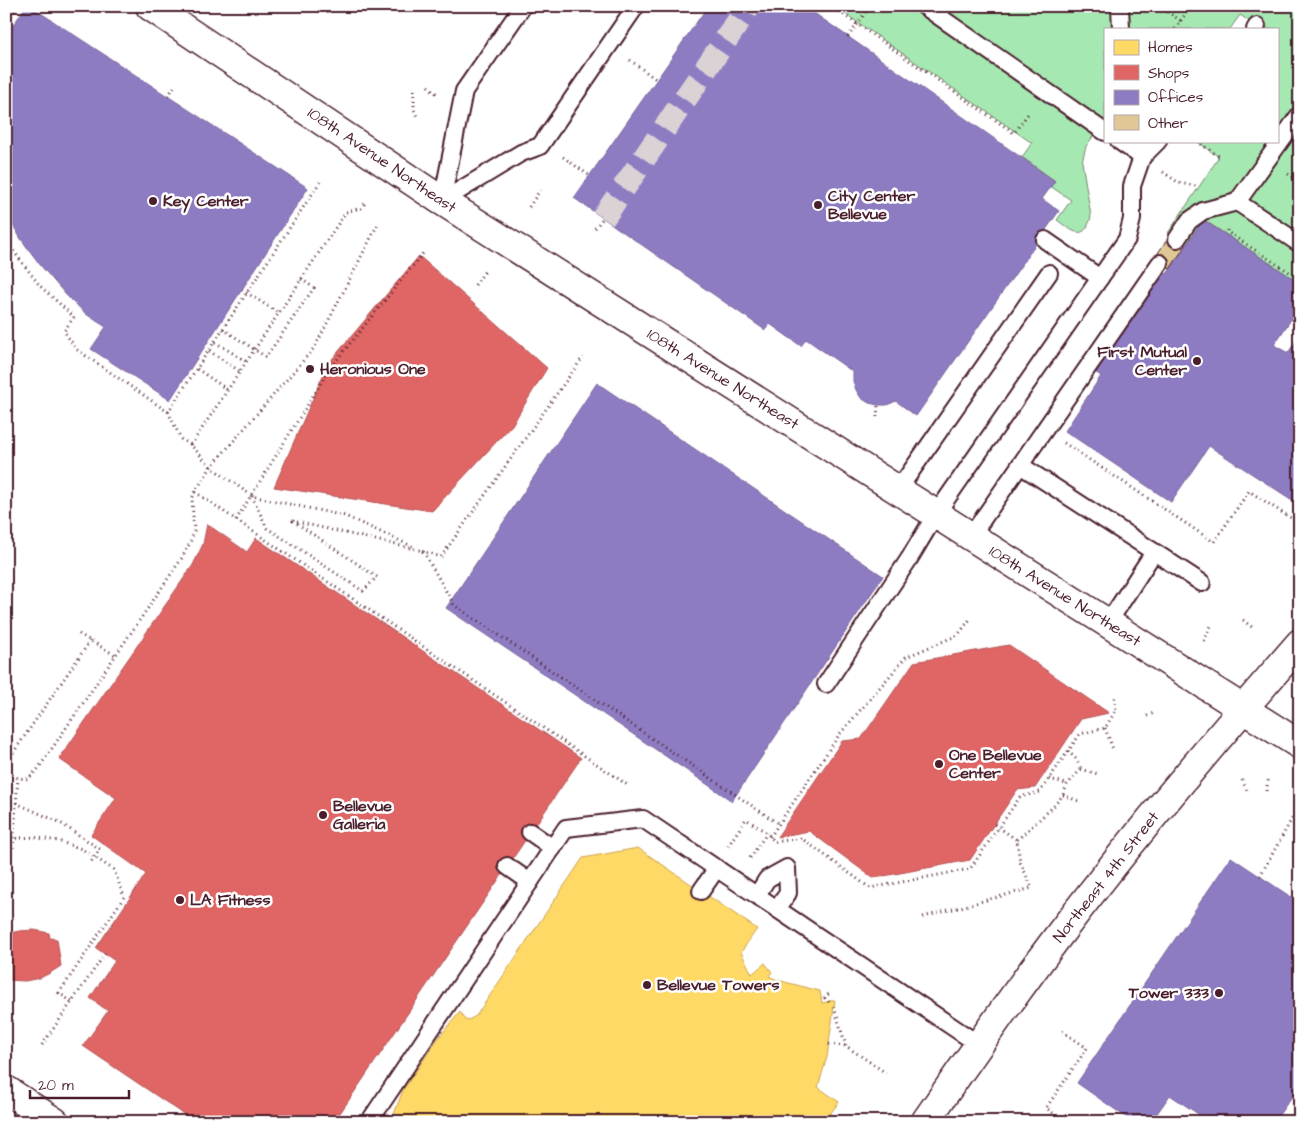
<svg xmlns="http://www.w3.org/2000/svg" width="1306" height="1128" font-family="'Architects Daughter',sans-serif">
  <rect width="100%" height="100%" fill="#fff"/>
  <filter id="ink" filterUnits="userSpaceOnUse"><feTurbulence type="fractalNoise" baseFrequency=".02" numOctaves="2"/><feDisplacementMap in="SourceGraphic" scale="10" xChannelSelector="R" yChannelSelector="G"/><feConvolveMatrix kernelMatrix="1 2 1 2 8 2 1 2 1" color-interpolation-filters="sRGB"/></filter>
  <g filter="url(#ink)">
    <path fill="#a6e8b2" stroke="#78846e" d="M834,6H1300V283L1204,220L1186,245L1168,233L1219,157L1198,142L1199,141H1277V29H1261L1240,15L1230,29H1105V120L1086,146L1082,162L1091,216C1085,243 1072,231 1057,220L1071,200L1050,186L1055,181L1022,157L1032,143Z"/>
    <polygon fill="#ffd966" stroke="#c9a154" points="638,848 757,929 741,952 752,974 765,963 772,972 769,976 777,980 820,991 822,1003 835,1000 827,1057 818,1087 839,1102 824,1122 391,1122 403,1090 439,1037 460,1012 466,1021 476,1016 583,858"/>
    <g fill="#e06666" stroke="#b35154">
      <polygon points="419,256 547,368 512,425 432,511 274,487 328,364"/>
      <polygon points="207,524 247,552 256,538 581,758 334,1122 187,1122 182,1119 185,1115 83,1046 108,1011 90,998 115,961 96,948 146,874 91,835 116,798 59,759 193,565 203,544"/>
      <polygon points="1009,645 1109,713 1081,719 1035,788 1017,790 970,860 873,878 809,831 777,837 842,741 861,739 914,662"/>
      <polygon points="34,930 49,933 50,938 57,939 61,966 50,973 40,978 25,981 6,980 6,934 19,931"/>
    </g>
    <g fill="#8e7cc3" stroke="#7a6095">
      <polygon points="26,6 30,6 308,188 170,400 91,349 106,327 86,314 66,295 41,266 21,239 6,213 6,36"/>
      <polygon points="708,6 804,6 1055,181 1042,199 1059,211 916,416 896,401 887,405 878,405 869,403 861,398 856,390 853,381 853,372 806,339 801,346 770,324 765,330 574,198"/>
      <polygon points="1203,220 1300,283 1300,306 1274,345 1288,353 1300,335 1300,505 1209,446 1171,502 1065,431 1101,376 1089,368 1155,266 1167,274"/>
      <polygon points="597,383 883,576 732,801 446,608"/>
      <polygon points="1231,857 1300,903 1300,1085 1274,1122 1210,1122 1170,1095 1151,1122 1133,1122 1077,1083"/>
    </g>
    <polygon fill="#e0c796" stroke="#4a1f2b" points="1170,235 1186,245 1170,269 1154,259"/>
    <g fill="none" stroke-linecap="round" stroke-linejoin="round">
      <polyline stroke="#dbd2d5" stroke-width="24" stroke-dasharray="24 12" stroke-linecap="butt" points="603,218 749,6"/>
      <defs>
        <g id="service">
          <polyline points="924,6 1105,132"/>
          <polyline points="1120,6 1121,29"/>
          <polyline points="1255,29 1257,26"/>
          <polyline points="1300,114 1237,202 1300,244"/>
          <polyline points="1119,141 1142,157 1138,141"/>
          <polyline points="442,201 521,153 540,146 636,6"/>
          <polyline points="442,201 464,91 523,6"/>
          <polyline points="1177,239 1189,221 1203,211 1237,202"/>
          <polyline points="1045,240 1100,278"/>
          <polyline points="1020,465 1202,583"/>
          <polyline points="898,490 1049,273"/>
          <polyline points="971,536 1160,263"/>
          <polyline points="1108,623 1154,552"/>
          <polyline points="826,684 909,559 936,514 1127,239 1132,219 1132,186 1142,157 1158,141"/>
          <polyline points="530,832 553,848"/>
          <polyline points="507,866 530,882"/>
          <polyline points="701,891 717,868"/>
          <polyline points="757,895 767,879 787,868 788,893 777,909"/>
          <polyline points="369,1122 566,828 643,819 978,1044"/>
        </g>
        <polyline id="tertiary" points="6,1090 55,1122"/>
        <g id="secondary">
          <polyline points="150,6 442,201 1300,745"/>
          <path d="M925,1122C970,1057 1014,994 1062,931C1137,832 1218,737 1300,643"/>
        </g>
      </defs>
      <use href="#service" stroke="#4a1f2b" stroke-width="20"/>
      <use href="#tertiary" stroke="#4a1f2b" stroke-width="31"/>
      <use href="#secondary" stroke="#4a1f2b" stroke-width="31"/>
      <g stroke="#4a1f2b" stroke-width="3" stroke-dasharray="1 4" stroke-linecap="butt">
        <polyline points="831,6 1014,133 1030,111"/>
        <polyline points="1159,6 1181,21"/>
        <polyline points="6,24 18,6"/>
        <polyline points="1175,29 1191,6"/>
        <polyline points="848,37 870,6"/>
        <polyline points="630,60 657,80"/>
        <polyline points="428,86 438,95"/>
        <polyline points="414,90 414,109 417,117"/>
        <polyline points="168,96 174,87"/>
        <polyline points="1199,141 1198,142 1220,157"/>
        <polyline points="563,157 590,176"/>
        <polyline points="1163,172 1179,183 1196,186"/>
        <polyline points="1288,174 1300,182"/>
        <polyline points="529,207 540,190"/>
        <polyline points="595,228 603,218"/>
        <polyline points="1227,230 1227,232 1300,279"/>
        <polyline points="6,238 12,249 40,286 74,317 64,331 76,349 168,412 181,439 191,445 211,467 252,496 345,516 416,548"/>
        <polyline points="475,285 485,271"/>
        <polyline points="242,290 279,313"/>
        <polyline points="223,329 266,357 314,288 301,279"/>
        <polyline points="215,342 247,362"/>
        <polyline points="209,351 241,372"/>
        <polyline points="197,369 228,390"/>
        <polyline points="168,412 320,182"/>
        <polyline points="877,417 878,405"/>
        <polyline points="1064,443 1214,542 1249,491 1300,524"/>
        <polyline points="191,445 346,212 361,208 366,202"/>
        <polyline points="195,492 629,786"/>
        <polyline points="252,496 267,528 363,591 377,577 293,521 423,551 454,605 779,824"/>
        <polyline points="236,520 331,367 424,252"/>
        <polyline points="422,551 441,557 583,357"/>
        <polyline points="1243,620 1253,628"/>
        <polyline points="79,634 115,655"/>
        <polyline points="90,641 11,756 8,764 11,774 18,778 28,779 38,769 182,558 190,543 194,531 192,499 195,492 211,467 315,347 379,222"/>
        <polyline points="1204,641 1211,626"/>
        <polyline points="1147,716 1156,712"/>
        <polyline points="1105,728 1113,749"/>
        <polyline points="1068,751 1076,759 1081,769"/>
        <polyline points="1081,769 1098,774"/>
        <polyline points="1049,779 1061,782 1067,785"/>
        <polyline points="1242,780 1248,793"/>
        <polyline points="1266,791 1269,777"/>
        <polyline points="1063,795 1081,802"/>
        <polyline points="16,803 59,822 100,849 91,862"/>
        <polyline points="770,837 839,735 906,657 958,635 971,618"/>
        <polyline points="6,839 33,837 58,841 82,849 114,870 124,897 59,993 72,1002"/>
        <polyline points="1017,840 1053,807 1063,795 1067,785 1081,769"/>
        <polyline points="728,846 746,819 767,833 775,842 801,838 870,888 970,869 1020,797 1040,792 1080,734 1105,728 1116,710 1114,694"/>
        <polyline points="13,848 18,778"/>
        <polyline points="750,858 767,833"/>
        <polyline points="1260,876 1298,808"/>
        <polyline points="923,917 1032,888 1020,862 1017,840 994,824"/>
        <polyline points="829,1002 825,998 831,991"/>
        <polyline points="834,1007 846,1046"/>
        <polyline points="829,1044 846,1046 886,1073"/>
        <polyline points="42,1045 105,954"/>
        <polyline points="1053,1113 1046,1108 1087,1048 1062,1031"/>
      </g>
      <use href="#service" stroke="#fff" stroke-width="16"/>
      <use href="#tertiary" stroke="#fff" stroke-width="28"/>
      <use href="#secondary" stroke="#fff" stroke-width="28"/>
    </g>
  </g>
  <g fill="#4a1f2b" stroke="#fff" stroke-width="2">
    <circle cx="153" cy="201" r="5"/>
    <circle cx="818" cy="205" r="5"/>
    <circle cx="1197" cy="361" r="5"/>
    <circle cx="310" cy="369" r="5"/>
    <circle cx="939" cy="764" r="5"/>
    <circle cx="323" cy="815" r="5"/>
    <circle cx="180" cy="900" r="5"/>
    <circle cx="647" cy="985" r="5"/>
    <circle cx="1219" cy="993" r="5"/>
  </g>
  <g text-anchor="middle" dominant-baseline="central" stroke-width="5" stroke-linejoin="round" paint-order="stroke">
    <g font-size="16" fill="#4a1f2b" stroke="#fff">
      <text transform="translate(382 160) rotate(34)">108th Avenue Northeast</text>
      <text transform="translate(723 379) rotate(32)">108th Avenue Northeast</text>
      <text transform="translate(1065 596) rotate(32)">108th Avenue Northeast</text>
      <text transform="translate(1106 877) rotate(-52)">Northeast 4th Street</text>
    </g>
    <g font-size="16" font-weight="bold" fill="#4a1f2b" stroke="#fff" text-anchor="start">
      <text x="828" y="196">City Center<tspan x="828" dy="18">Bellevue</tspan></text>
      <text x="163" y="201">Key Center</text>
      <text x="1187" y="352" text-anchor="end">First Mutual<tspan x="1187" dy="18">Center</tspan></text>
      <text x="320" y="369">Heronious One</text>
      <text x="949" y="755">One Bellevue<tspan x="949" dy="18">Center</tspan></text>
      <text x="333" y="806">Bellevue<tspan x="333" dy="18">Galleria</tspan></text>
      <text x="190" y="900">LA Fitness</text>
      <text x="657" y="985">Bellevue Towers</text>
      <text x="1209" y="993" text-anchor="end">Tower 333</text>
    </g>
  </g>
  <rect width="1306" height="1128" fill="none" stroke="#fff" stroke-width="25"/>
  <rect x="12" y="12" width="1281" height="1103" fill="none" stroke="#4a1f2b" stroke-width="2" filter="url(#ink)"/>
  <rect x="1104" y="28" width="175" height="115" fill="#ffffff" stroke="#b7a5aa"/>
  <rect x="1114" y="40" width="25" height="15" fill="#ffd966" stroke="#b7a5aa"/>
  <text x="1148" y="52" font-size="15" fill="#4a1f2b">Homes</text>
  <rect x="1114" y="65" width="25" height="15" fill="#e06666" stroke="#b7a5aa"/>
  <text x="1148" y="78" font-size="15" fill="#4a1f2b">Shops</text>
  <rect x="1114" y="90" width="25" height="15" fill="#8e7cc3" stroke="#b7a5aa"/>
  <text x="1148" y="102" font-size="15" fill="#4a1f2b">Offices</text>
  <rect x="1114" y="115" width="25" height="15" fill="#e0c796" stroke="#b7a5aa"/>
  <text x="1148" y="128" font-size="15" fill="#4a1f2b">Other</text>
  <path d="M30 1090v8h99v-8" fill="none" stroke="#4a1f2b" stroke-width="2.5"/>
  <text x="38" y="1090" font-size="15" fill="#4a1f2b" stroke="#ffffff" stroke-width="4" paint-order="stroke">20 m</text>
</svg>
